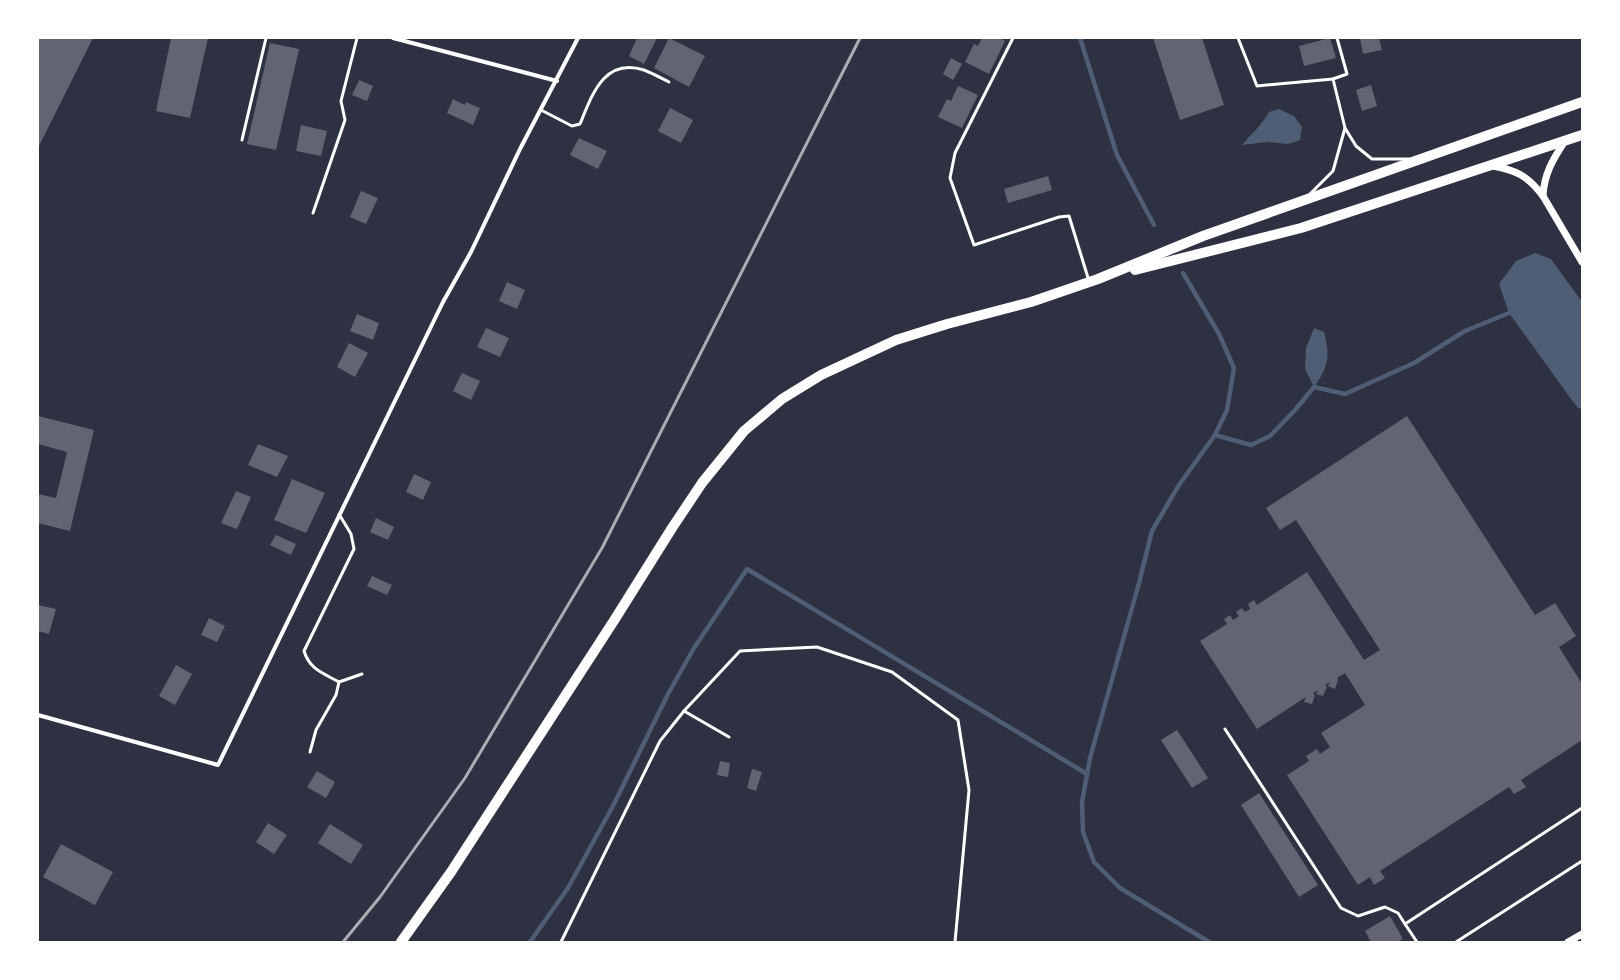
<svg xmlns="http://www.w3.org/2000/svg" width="1620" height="980" font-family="'Fira Sans',sans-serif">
  <rect width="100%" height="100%" fill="#2d3142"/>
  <g fill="#4f5d75">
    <path d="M1279,109L1294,116L1302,127L1300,140L1288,144L1267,142L1242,145C1251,134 1262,125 1269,112Z"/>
    <polygon points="1535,253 1551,259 1582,302 1582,409 1578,408 1571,399 1509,313 1499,284 1516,261"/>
    <path d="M1314,328L1324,332C1330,356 1329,366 1314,387L1305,369L1306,348Z"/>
  </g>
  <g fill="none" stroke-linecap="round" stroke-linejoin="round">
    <g stroke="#4f5d75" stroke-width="4.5">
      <polyline points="1080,38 1117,155 1154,225"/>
      <polyline points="1183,273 1219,334 1234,368 1227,410 1215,435 1179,485 1152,531 1139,583 1090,758 1082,802 1083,832 1094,862 1120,888 1209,942"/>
      <polyline points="1215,435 1251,445 1270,436 1296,409 1314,387 1345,394 1414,363 1465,331 1509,313"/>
      <polyline points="530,942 568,888 614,804 668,694 694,648 747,569 1087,774"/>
    </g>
  </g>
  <g fill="#626471">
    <polygon points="38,38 93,38 38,148"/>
    <polygon points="171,38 208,38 190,118 156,111"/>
    <polygon points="637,38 657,38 644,64 629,56"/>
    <polygon points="669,38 705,56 689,87 654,68"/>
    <polygon points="982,38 1000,38 1005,41 989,74 965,62 974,44 978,46"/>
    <polygon points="1153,38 1202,38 1224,105 1180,120"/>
    <polygon points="1330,38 1336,58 1304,66 1299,46"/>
    <polygon points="1360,38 1379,38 1382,50 1363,54"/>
    <polygon points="270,43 299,49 276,150 247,144"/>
    <polygon points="951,58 962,64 953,80 943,74"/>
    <polygon points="359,80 373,86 367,101 352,95"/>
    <polygon points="1371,85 1377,106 1362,111 1356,90"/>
    <polygon points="958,86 978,95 962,128 938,117 947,99 951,101"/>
    <polygon points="453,99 465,105 466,102 480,108 473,125 447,113"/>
    <polygon points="670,108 693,120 681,143 658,131"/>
    <polygon points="301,125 327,131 321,156 296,151"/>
    <polygon points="579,138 607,151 598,169 570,155"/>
    <polygon points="1048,176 1052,190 1008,203 1004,189"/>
    <polygon points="361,191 378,198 366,224 350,217"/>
    <polygon points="507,282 525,290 517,309 499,301"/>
    <polygon points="357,314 379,323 373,340 350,331"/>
    <polygon points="486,328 509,338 500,357 477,347"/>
    <polygon points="349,343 368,353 355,377 337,367"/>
    <polygon points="462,373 480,381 471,400 453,391"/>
    <polygon points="38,416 94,430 70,531 38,523 38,494 56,498 67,452 38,444"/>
    <polygon points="1407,416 1535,615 1555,603 1576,636 1559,647 1582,684 1582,740 1521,780 1526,787 1514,794 1509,787 1380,871 1385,878 1374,885 1370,877 1358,885 1287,775 1309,761 1306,756 1317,749 1320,754 1330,747 1321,733 1365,705 1345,673 1337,678 1338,680 1335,689 1328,686 1330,682 1325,685 1327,687 1323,696 1316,694 1318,690 1313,693 1315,695 1312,704 1304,702 1306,697 1257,729 1200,641 1227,624 1224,619 1230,615 1233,620 1239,616 1236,612 1242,608 1245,612 1250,609 1248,604 1254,600 1257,605 1307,572 1364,660 1380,650 1296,520 1280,530 1266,508"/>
    <polygon points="258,444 288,456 277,477 248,465"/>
    <polygon points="414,474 431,482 423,500 406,492"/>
    <polygon points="292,479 325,493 306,533 274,520"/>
    <polygon points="236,491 251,497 237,529 221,523"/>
    <polygon points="376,518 394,527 388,540 370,532"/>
    <polygon points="276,535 296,544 291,555 270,545"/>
    <polygon points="372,576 392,585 387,595 367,586"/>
    <polygon points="38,605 56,609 49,634 38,631"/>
    <polygon points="209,618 225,626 217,642 201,635"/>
    <polygon points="176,665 192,674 175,705 159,696"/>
    <polygon points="1177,730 1208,778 1192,788 1161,740"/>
    <polygon points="720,761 730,763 728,777 717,775"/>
    <polygon points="752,769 762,772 756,791 747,788"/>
    <polygon points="317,771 335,782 326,798 307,787"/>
    <polygon points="1259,793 1318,885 1299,897 1241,805"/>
    <polygon points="268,823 287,835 274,854 256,842"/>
    <polygon points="330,824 363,845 351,864 318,843"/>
    <polygon points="61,844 113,872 95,905 43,877"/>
    <polygon points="1390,916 1403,939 1397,942 1371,942 1365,931"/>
  </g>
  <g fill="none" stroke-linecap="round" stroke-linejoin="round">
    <g stroke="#fff" stroke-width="3">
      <polyline points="1013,38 955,153 950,178 974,245 1059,217 1069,216 1089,281"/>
      <polyline points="1238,38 1257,86 1333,79"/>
      <polyline points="1337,38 1347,74 1333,79 1345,128 1356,146 1372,159 1409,159"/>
      <path d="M541,110L572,126L580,124C592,95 604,57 644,70C652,73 661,78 669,82"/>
      <polyline points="242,140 266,38"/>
      <polyline points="1309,195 1333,171 1345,128"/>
      <polyline points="313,213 345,120 341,101 357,38"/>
      <path d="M339,514L351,534L354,549L304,651C310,670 323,673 339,682L362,674"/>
      <polyline points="684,711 729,737"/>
      <polyline points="1225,729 1341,908 1358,916 1385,907 1398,913 1405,924"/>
      <polyline points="310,752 316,730 336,695 339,682"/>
      <polyline points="561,942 660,741 684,711 740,651 817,647 892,672 958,720 969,790 955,942"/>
      <polyline points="1417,942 1405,924 1582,808"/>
      <polyline points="1456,942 1582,861"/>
    </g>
    <g stroke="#fff" stroke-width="4">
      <polyline points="393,38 557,81"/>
      <polyline points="38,715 218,765 443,302 471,252 520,149 578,38"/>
    </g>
    <g stroke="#fff" stroke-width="7">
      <path d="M1493,166C1516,170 1528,176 1543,196L1582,262"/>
      <path d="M1543,196C1544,174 1553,159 1565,141"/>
      <polyline points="1568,942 1582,934"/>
    </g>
    <g stroke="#fff" stroke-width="10">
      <polyline points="1135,270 1301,228 1582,135"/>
      <polyline points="401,942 451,872 615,619 672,528 702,483 744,431 782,399 821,375 896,340 947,324 1031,302 1098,279 1203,236 1582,102"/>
    </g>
    <polyline stroke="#abadb3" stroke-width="3" points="343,942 380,897 465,778 602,548 860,38"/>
  </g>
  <rect width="1620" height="980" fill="none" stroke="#ffffff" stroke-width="78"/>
</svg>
